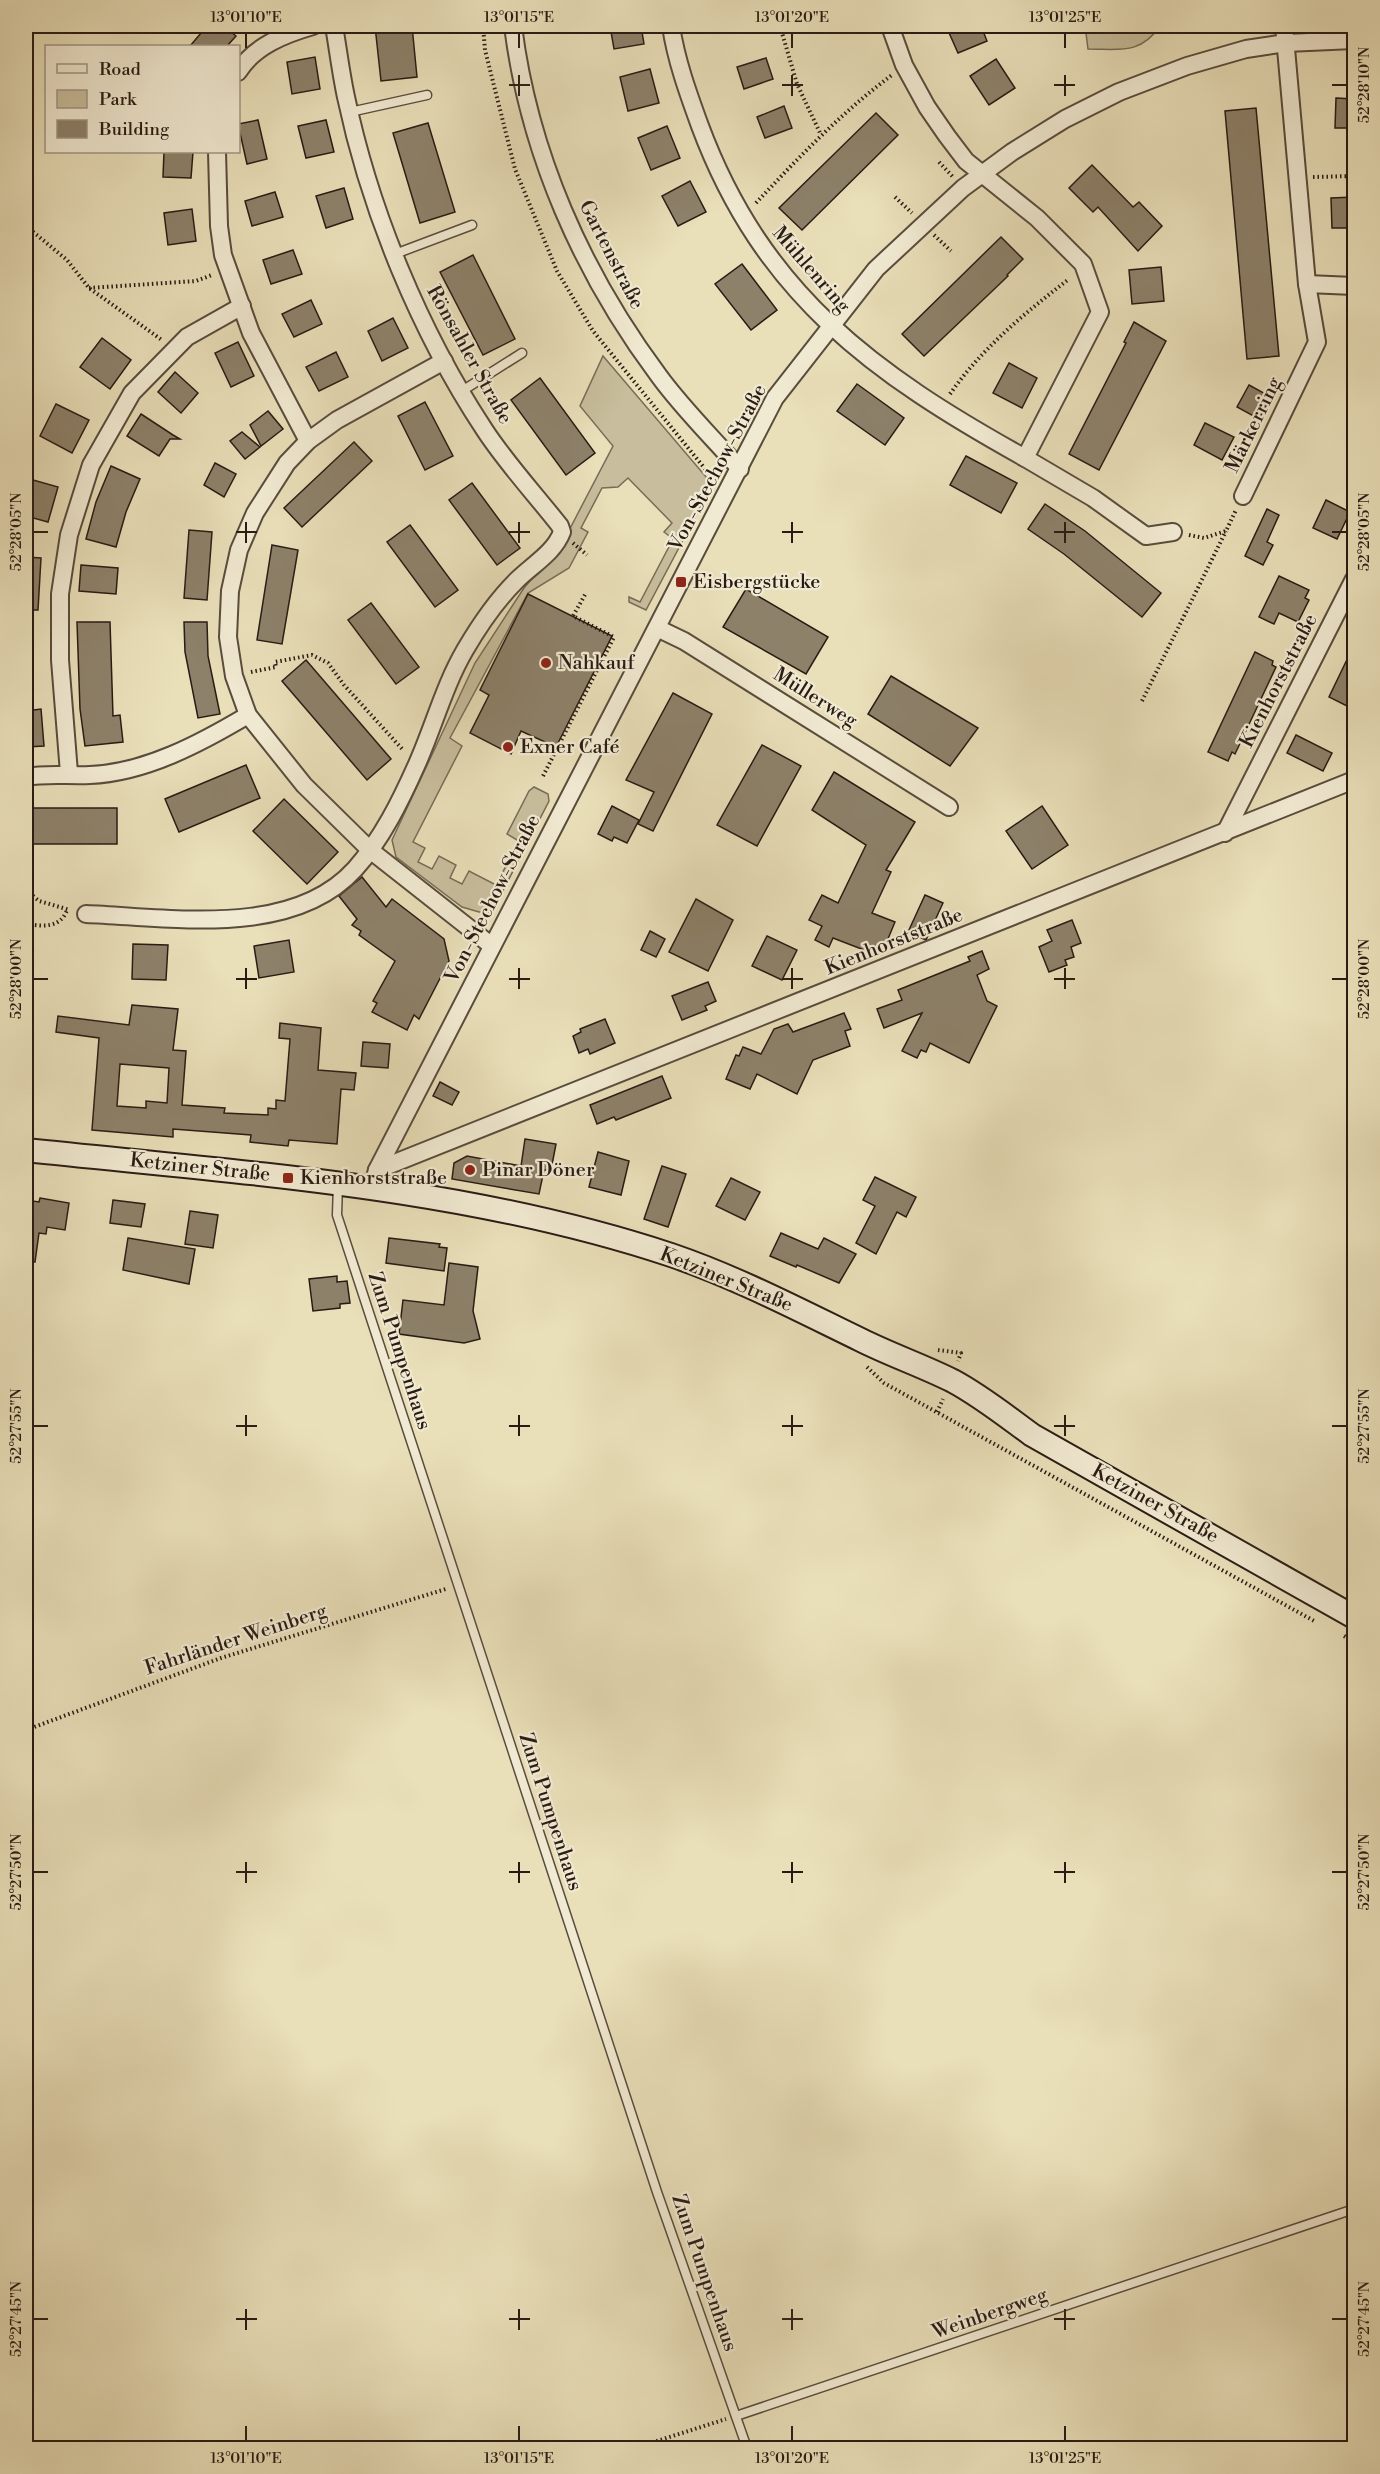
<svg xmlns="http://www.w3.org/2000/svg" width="1380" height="2474" font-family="'Libre Bodoni',serif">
  <rect width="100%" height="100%" fill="#e9dfb9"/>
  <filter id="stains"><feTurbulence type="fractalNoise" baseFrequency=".00333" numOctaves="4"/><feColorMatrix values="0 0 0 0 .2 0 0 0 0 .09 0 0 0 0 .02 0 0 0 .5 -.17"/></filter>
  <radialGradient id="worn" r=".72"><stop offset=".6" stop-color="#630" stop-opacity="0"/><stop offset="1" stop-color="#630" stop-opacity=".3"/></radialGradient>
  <g fill="#c8be9d" stroke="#786c58" stroke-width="1.5">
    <path d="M1081,26H1160C1140,55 1120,49 1088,49L1086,33Z"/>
    <polygon points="603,356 707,478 708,493 646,610 629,602 629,597 640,602 673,539 664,532 672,523 628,478 618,487 602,488 581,528 588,532 569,568 528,593 450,738 462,746 413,842 425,848 418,862 432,869 439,856 456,865 450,878 462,884 469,871 496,885 519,841 507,834 529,791 534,787 548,794 549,801 492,912 479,912 462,907 396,857 392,840 475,663 524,588 564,540 613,446 580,406"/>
  </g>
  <g fill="#8d816a" stroke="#291b14" stroke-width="1.5" fill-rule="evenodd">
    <polygon points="207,26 224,26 236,36 227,46 190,46"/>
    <polygon points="375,26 412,26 417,77 381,81"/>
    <polygon points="610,26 641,26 644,44 614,49"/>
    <polygon points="946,26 981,26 987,41 958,53"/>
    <polygon points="315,57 320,89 292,94 287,62"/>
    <polygon points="766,58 773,79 744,89 737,67"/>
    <polygon points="996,59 1015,88 989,105 970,76"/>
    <polygon points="650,69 659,103 628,111 620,77"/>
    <polygon points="1336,98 1354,99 1354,128 1335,128"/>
    <polygon points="784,106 792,128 765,138 757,117"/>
    <polygon points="1256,108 1279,356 1247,359 1225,111"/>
    <polygon points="876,113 898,135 802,230 779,208"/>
    <polygon points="258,120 267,159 247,164 238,124"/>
    <polygon points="326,120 334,152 306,158 298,126"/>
    <polygon points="428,123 455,212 420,223 393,133"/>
    <polygon points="667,126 680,158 651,170 638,138"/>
    <polygon points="164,152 193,152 191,178 163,177"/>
    <polygon points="1092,165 1133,207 1139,202 1162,226 1138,251 1098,207 1093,212 1069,188"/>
    <polygon points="690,181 706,212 678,226 662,196"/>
    <polygon points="344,188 353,219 326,228 316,196"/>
    <polygon points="275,192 283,217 252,226 245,201"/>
    <polygon points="1354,197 1354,228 1332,228 1331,198"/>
    <polygon points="192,209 196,241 168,245 164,213"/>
    <polygon points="1001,237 1023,259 1007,275 1008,276 924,356 902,334"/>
    <polygon points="293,250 302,274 271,284 263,260"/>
    <polygon points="473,255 515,339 483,355 440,272"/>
    <polygon points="742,264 777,310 751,330 715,284"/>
    <polygon points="1161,267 1164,301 1132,304 1129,270"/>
    <polygon points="311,300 322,324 294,337 282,314"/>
    <polygon points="393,318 408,348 382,361 368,331"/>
    <polygon points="1134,322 1166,341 1099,470 1069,454 1126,343 1124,342"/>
    <polygon points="102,338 131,360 110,389 80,367"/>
    <polygon points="238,342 254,376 231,387 215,353"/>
    <polygon points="336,352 348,377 319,391 306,367"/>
    <polygon points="1009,363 1037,378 1022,408 993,393"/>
    <polygon points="175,372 198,393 181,413 158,392"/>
    <polygon points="540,378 595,453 566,475 511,400"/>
    <polygon points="857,384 904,418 885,445 837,411"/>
    <polygon points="1249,385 1271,397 1259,419 1237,407"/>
    <polygon points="425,402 453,456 425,470 398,416"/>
    <polygon points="56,404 89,420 72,453 40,436"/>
    <polygon points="268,411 283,429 261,446 250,425"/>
    <polygon points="141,414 173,435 180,439 170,439 159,456 127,436"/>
    <polygon points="1205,423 1234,437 1222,460 1194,445"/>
    <polygon points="242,432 260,447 245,459 230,441"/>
    <polygon points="354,442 372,461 302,527 284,508"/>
    <polygon points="966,456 1017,483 1001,513 950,485"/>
    <polygon points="215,463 236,474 224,497 204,485"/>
    <polygon points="111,466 140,479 126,512 116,547 86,539 96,502"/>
    <polygon points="26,478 58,487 48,522 26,516"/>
    <polygon points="472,483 520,548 497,565 449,500"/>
    <polygon points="1326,500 1350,512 1337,539 1313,528"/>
    <polygon points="1045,504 1085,531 1161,593 1142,617 1064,554 1028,529"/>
    <polygon points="1267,509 1279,515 1267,542 1273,545 1263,565 1245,556"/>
    <polygon points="410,525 458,590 435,607 387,542"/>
    <polygon points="189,530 212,532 207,600 184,598"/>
    <polygon points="272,545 298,550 282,644 257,640"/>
    <polygon points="26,557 41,558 38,610 26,610"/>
    <polygon points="81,565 118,568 116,594 79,591"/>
    <polygon points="1279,576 1309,590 1305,598 1309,600 1298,622 1279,613 1274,624 1259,617"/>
    <polygon points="746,589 828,637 806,674 723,627"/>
    <polygon points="528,594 612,636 556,747 521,731 511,754 470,733 489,695 480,690"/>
    <polygon points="371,603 419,667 396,684 348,620"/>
    <polygon points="77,622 110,622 113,716 120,715 123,742 85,746 80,709"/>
    <polygon points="184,622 207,622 208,656 220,714 198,718 185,652"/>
    <polygon points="1354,645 1354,702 1350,700 1347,706 1329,697"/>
    <polygon points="1255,652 1273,661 1272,665 1276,667 1235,754 1232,752 1228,761 1208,752"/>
    <polygon points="306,660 391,759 367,780 282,681"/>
    <polygon points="891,676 978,728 950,766 868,714"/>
    <polygon points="673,693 712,714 653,831 638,824 654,792 626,780"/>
    <polygon points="41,709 44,746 26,747 26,711"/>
    <polygon points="1296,735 1332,753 1323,771 1287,753"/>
    <polygon points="762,745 801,766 757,846 717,825"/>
    <polygon points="246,765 260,798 179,832 165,799"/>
    <polygon points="834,772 915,822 886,870 891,872 872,913 895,922 885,946 881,944 877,955 833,938 829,947 815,940 822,926 809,920 822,895 838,903 866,845 812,810"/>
    <polygon points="284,799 338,852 307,884 253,831"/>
    <polygon points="612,806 639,820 627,843 614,837 612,841 598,834"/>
    <polygon points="1042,806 1068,845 1032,869 1006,831"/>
    <rect x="26" y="808" width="91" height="36"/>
    <polygon points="362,877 386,907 392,899 444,939 449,961 419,1019 414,1015 407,1030 372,1012 377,1003 373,1001 395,961 359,935 361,931 352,925 357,919 339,896"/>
    <polygon points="925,895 943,903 926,940 908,932"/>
    <polygon points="696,899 733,920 708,971 669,952"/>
    <polygon points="1072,920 1081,943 1071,947 1074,957 1065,960 1067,965 1049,972 1039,947 1052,941 1047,930"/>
    <polygon points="650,931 665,939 656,957 641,950"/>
    <polygon points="767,936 797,950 782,980 752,966"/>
    <polygon points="289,940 294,972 259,978 254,946"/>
    <polygon points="133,944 168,945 166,980 132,979"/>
    <polygon points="982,951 989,969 977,975 987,1001 997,1006 969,1063 930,1043 926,1052 921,1050 917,1058 902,1051 922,1013 884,1028 877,1009 902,1000 898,990 970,961 968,957"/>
    <polygon points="708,982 716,1001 705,1006 707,1010 682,1020 672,996"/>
    <path d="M132,1005L178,1009L173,1050L186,1051L182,1105L225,1108L224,1113L268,1115V1108L276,1109V1100L285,1101L290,1039L279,1038L280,1023L321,1028L318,1070L356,1073L354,1090L341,1089L337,1144L289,1140L288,1146L250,1142L251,1135L173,1129V1137L92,1130L99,1038L56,1032L58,1016L129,1025ZM120,1064L169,1068L167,1103L146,1101V1108L117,1106Z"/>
    <polygon points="844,1013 851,1029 845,1031 850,1046 813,1060 797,1094 757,1074 750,1089 726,1079 736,1055 739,1056 743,1047 761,1054 774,1029 788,1024 793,1032"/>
    <polygon points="605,1019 615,1043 590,1054 588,1049 579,1053 573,1036 581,1032 580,1029"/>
    <polygon points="363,1042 390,1044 388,1068 361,1066"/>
    <polygon points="662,1076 671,1098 616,1120 614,1117 597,1124 590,1105"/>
    <polygon points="440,1082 459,1092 452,1105 433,1096"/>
    <polygon points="525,1139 556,1144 551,1170 544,1170 539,1194 452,1179 454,1163 467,1156 521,1166"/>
    <polygon points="598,1152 629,1161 621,1195 589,1187"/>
    <polygon points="662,1166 686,1174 668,1227 644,1219"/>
    <polygon points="875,1177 916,1197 906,1217 897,1212 876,1254 856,1243 875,1206 863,1200"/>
    <polygon points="731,1178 760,1192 745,1220 716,1206"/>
    <polygon points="40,1198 69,1203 65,1230 47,1227 46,1234 39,1233 35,1262 26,1262 26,1200 39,1202"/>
    <polygon points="113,1200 145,1204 141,1227 110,1223"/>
    <polygon points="190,1211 218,1215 213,1248 185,1244"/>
    <polygon points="781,1233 818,1249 824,1238 856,1254 839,1283 797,1265 796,1267 770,1256"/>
    <polygon points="128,1238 195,1249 189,1284 123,1270"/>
    <polygon points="389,1238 440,1244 439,1247 447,1248 444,1271 386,1263"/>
    <polygon points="449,1263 478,1267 473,1311 480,1339 464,1343 399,1334 403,1300 444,1305"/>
    <polygon points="337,1276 337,1282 347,1281 350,1303 340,1304 340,1308 313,1311 309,1279"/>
  </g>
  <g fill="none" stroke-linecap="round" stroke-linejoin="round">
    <defs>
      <g id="lane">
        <polyline points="350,112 427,95"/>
        <polyline points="395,254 472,225"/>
        <polyline points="462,391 522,353"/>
        <polyline points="338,1184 337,1215 657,2192 747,2448"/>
        <polyline points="736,2416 1354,2209"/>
      </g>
      <g id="street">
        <path d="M513,26C529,153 582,273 659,376C683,409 713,438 740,469"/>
        <path d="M671,26C676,60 688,93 700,126C763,295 874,374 1025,458L1100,312L1083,264L1037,218L966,161L947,136L927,107L904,65L890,26"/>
        <path d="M238,72C254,46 285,34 313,26"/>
        <polyline points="217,152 219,226 223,255 251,333 308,441"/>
        <polyline points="1307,284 1354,286"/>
        <polyline points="444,361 337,420 308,441 287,463 255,513 239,550 230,591 228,637 234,676 248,715 304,785 370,850 492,946"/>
        <polyline points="1025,458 1093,498 1146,536 1173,532"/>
        <polyline points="1243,496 1317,342 1307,284 1284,26"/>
        <polyline points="657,628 684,641 949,807"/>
        <polyline points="69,773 60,660 60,594 69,535 91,465 132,393 187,337 242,306"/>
        <path d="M26,777C47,773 68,776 90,775C145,773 201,743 248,715"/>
        <polyline points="1225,833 1354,579"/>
        <path d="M86,914C169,917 292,939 355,869C382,839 401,800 417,764C434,726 444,686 465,650C479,626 496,601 516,581C532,565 554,553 562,532L560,526C535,494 506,463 484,429C420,332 370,211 346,97C341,74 338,49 334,26"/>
        <polyline points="377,1170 1354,780"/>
        <polyline points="372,1188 377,1170 775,398 876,269 963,188 1012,152 1065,119 1119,92 1187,66 1246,49 1286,43 1354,40"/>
      </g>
      <path id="secondary" d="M26,1150C242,1173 463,1186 671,1255C736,1277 799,1310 861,1340C891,1355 923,1366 953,1381C981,1396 1006,1416 1032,1435L1354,1617"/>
    </defs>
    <use href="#lane" stroke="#594c3d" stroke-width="11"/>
    <use href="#street" stroke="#594c3d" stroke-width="20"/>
    <use href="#secondary" stroke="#291b14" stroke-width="26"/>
    <g stroke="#291b14" stroke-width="4" stroke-dasharray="1.5 3" stroke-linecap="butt">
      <polyline points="483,26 485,50 515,169 557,271 593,331 715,481"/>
      <polyline points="780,26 797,84 821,135"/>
      <polyline points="939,162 953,177"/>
      <polyline points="1313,177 1354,176"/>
      <polyline points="895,197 912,213"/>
      <path d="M756,203C798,158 842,112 892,75"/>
      <polyline points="26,226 67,260 89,288 162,340"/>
      <polyline points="934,235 951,251"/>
      <polyline points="89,288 196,281 212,275"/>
      <path d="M950,394C982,348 1026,312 1069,279"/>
      <polyline points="1189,535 1204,538 1226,531 1236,510"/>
      <polyline points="573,543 587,555"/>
      <polyline points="251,672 276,667 275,662 312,655 328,663 344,685 404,751"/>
      <polyline points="1142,701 1226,531"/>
      <polyline points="543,776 614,637 573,616 586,593"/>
      <polyline points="26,890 39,901 70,910"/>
      <path d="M26,924C42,926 60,929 67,910"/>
      <polyline points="938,1350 961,1353 958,1361"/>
      <polyline points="867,1367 884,1383 1316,1622"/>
      <polyline points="937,1412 943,1399"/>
      <polyline points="1344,1636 1354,1642"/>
      <polyline points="26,1730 221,1658 446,1589"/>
      <polyline points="635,2448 726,2419"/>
    </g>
    <use href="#lane" stroke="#f1ead2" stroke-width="8"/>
    <use href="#street" stroke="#f1ead2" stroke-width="16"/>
    <use href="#secondary" stroke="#f1ead2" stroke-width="22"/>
  </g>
  <path fill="none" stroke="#291b14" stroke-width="2" d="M246,33V48M519,33V48M792,33V48M1065,33V48M519,75V96M792,75V96M1065,75V96M509,85H530M782,85H803M1054,85H1075M1332,85H1347M246,522V543M519,522V543M792,522V543M1065,522V543M33,532H48M236,532H257M509,532H530M782,532H803M1054,532H1075M1332,532H1347M246,968V989M519,968V989M792,968V989M1065,968V989M33,979H48M236,979H257M509,979H530M782,979H803M1054,979H1075M1332,979H1347M246,1415V1436M519,1415V1436M792,1415V1436M1065,1415V1436M33,1426H48M236,1426H257M509,1426H530M782,1426H803M1054,1426H1075M1332,1426H1347M246,1862V1883M519,1862V1883M792,1862V1883M1065,1862V1883M33,1872H48M236,1872H257M509,1872H530M782,1872H803M1054,1872H1075M1332,1872H1347M246,2309V2330M519,2309V2330M792,2309V2330M1065,2309V2330M33,2319H48M236,2319H257M509,2319H530M782,2319H803M1054,2319H1075M1332,2319H1347M246,2426V2441M519,2426V2441M792,2426V2441M1065,2426V2441"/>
  <g fill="#8f2418" stroke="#f1ead2" stroke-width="2">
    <rect x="675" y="576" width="12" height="12" rx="3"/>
    <circle cx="546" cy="663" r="6"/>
    <circle cx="508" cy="747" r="6"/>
    <circle cx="470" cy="1170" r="6"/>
    <rect x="282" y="1172" width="12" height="12" rx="3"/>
  </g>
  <g text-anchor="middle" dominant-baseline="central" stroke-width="4.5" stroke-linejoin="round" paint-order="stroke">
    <g font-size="20" fill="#291b14" stroke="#f1ead2">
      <text transform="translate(611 255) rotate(63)">Gartenstraße</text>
      <text transform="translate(811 270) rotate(49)">Mühlenring</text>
      <text transform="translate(469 355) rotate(61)">Rönsahler Straße</text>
      <text transform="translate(1254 425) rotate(-64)">Märkerring</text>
      <text transform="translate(718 468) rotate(-62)">Von-Stechow-Straße</text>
      <text transform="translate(1279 681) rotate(-63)">Kienhorststraße</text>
      <text transform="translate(815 698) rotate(32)">Müllerweg</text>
      <text transform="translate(493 899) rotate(-63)">Von-Stechow-Straße</text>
      <text transform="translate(894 942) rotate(-22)">Kienhorststraße</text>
      <text transform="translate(200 1168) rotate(6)">Ketziner Straße</text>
      <text transform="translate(726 1280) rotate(22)">Ketziner Straße</text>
      <text transform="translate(399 1351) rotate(72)">Zum Pumpenhaus</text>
      <text transform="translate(1155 1504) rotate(29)">Ketziner Straße</text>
      <text transform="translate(236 1640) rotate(-18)">Fahrländer Weinberg</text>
      <text transform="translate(550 1812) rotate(72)">Zum Pumpenhaus</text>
      <text transform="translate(704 2273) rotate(71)">Zum Pumpenhaus</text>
      <text transform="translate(990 2314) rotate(-19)">Weinbergweg</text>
    </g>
    <g font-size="20" fill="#291b14" stroke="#f1ead2" text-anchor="start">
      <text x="693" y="582">Eisbergstücke</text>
      <text x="558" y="663">Nahkauf</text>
      <text x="520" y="747">Exner Café</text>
      <text x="482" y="1170">Pinar Döner</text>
      <text x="300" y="1178">Kienhorststraße</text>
    </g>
  </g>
  <rect width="1380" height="2474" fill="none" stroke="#e9dfb9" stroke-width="66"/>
  <rect x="45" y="45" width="195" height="108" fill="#f1ead2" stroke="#a19786" stroke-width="1.5"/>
  <rect x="57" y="64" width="30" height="9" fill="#f1ead2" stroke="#a19786" stroke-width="1.5"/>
  <text x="99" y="75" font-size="18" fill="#291b14">Road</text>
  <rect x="57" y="90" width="30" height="18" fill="#c8be9d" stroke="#a19786" stroke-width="1.5"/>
  <text x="99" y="105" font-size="18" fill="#291b14">Park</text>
  <rect x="57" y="120" width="30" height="18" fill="#8d816a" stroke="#a19786" stroke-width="1.5"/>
  <text x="99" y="135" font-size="18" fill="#291b14">Building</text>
  <rect x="33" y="33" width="1314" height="2408" fill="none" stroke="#291b14" stroke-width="2"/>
  <g font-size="15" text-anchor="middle" fill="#291b14">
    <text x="246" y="22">13°01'10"E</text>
    <text x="519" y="22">13°01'15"E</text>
    <text x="792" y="22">13°01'20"E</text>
    <text x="1065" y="22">13°01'25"E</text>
    <text transform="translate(1364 85) rotate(-90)" y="5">52°28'10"N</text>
    <text transform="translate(16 532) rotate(-90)" y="5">52°28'05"N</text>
    <text transform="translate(1364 532) rotate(-90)" y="5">52°28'05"N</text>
    <text transform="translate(16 979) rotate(-90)" y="5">52°28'00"N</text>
    <text transform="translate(1364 979) rotate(-90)" y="5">52°28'00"N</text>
    <text transform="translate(16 1426) rotate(-90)" y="5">52°27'55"N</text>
    <text transform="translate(1364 1426) rotate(-90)" y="5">52°27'55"N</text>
    <text transform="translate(16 1872) rotate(-90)" y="5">52°27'50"N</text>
    <text transform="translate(1364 1872) rotate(-90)" y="5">52°27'50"N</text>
    <text transform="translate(16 2319) rotate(-90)" y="5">52°27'45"N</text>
    <text transform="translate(1364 2319) rotate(-90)" y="5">52°27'45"N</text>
    <text x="246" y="2463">13°01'10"E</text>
    <text x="519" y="2463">13°01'15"E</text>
    <text x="792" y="2463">13°01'20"E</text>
    <text x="1065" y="2463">13°01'25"E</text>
  </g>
  <rect width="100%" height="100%" filter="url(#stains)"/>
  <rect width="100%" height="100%" fill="url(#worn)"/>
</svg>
